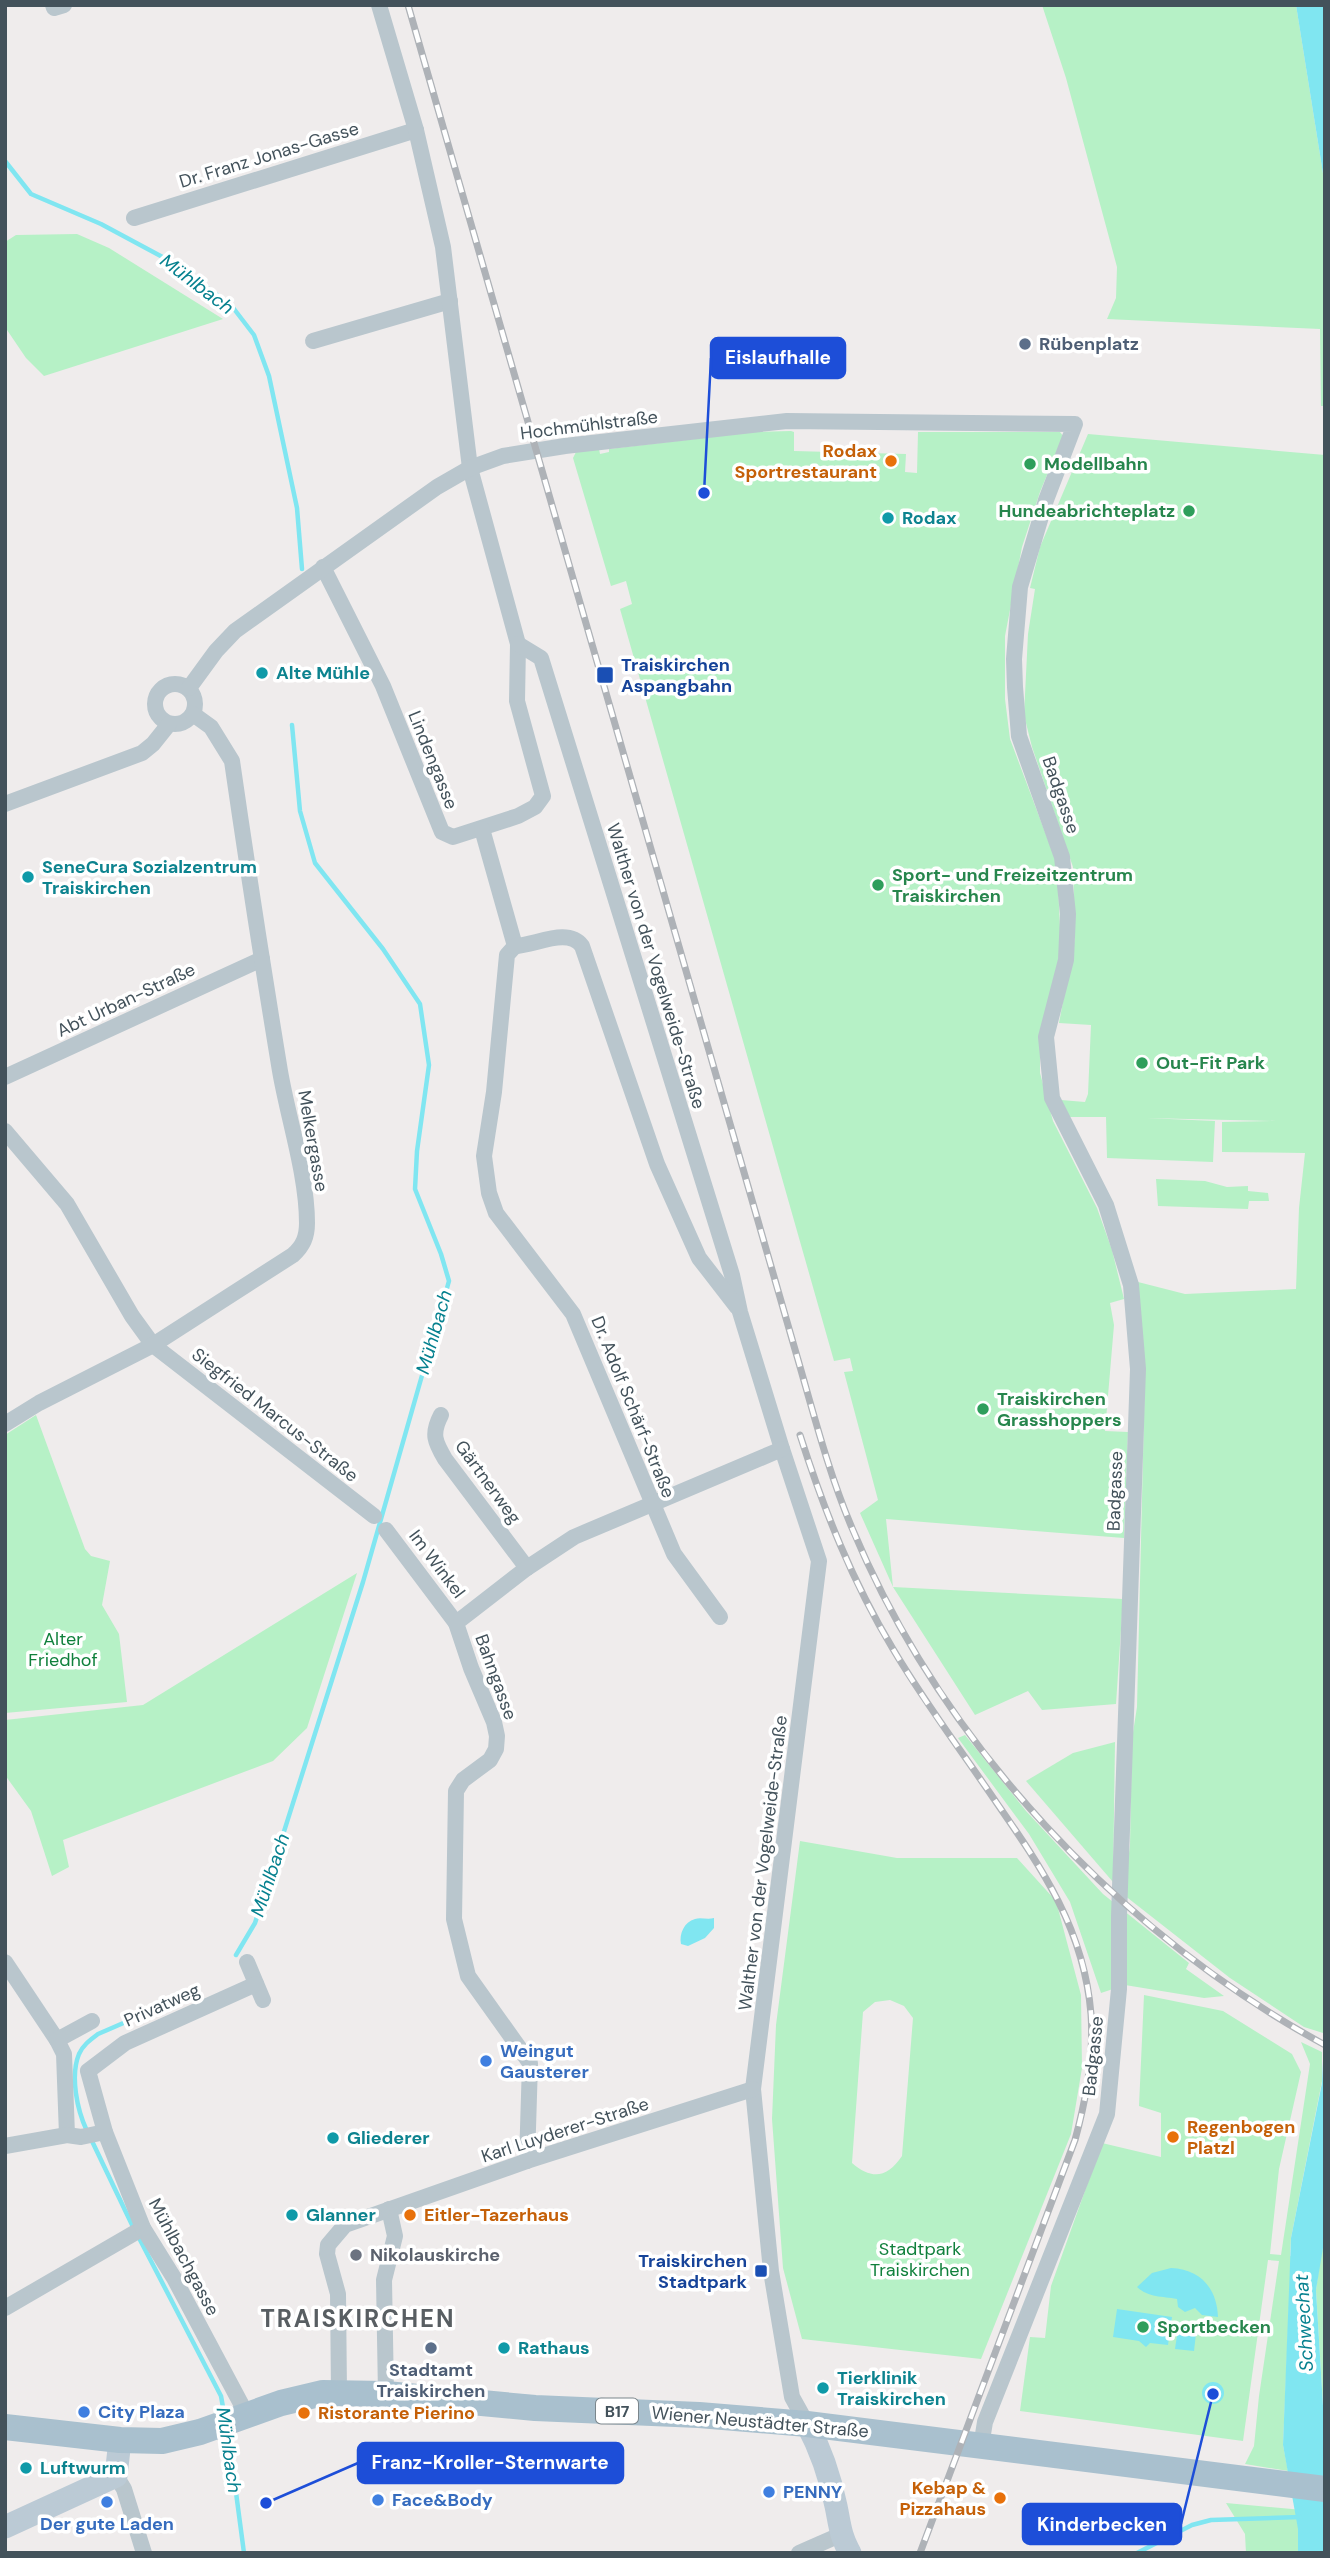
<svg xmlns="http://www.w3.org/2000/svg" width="1330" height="2558" font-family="'DM Sans',sans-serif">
  <rect width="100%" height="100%" fill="#efecec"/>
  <g fill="#b6f1c6" fill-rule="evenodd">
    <polygon points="1042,5 1296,5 1325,186 1325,406 1321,406 1320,329 1107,319 1116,298 1117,267 1066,78"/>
    <polygon points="77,234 109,248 223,319 44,376 26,358 5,327 5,242 16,235"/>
    <polygon points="791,431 794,432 794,451 906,454 905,472 917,473 918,432 1060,432 1063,436 1040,492 1022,547 1005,636 1005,699 1010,739 1057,864 1061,948 1040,1041 1040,1073 1053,1121 1097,1208 1112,1250 1124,1299 1110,1303 1114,1325 1105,1431 1128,1432 1124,1538 886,1519 893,1587 1123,1599 1116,1704 1042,1710 1028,1691 975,1715 893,1587 860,1513 878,1500 844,1372 853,1371 850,1358 834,1361 620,609 632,604 626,581 611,586 573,458 576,452 599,449 600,454 609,452 609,449 753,432"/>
    <polygon points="1088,434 1325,455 1325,2014 1323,2033 1304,2027 1230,1978 1124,1895 1130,1845 1132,1739 1137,1707 1145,1373 1138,1282 1185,1294 1296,1289 1299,1208 1305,1153 1222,1152 1222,1122 1276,1121 1146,1118 1215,1121 1213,1162 1107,1158 1106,1117 1067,1117 1061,1100 1085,1102 1088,1094 1091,1025 1059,1023 1075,938 1073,867 1032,747 1024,715 1028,634 1035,589 1030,588 1040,547"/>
    <polygon points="1156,1179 1205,1181 1227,1187 1248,1186 1248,1191 1268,1193 1269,1201 1249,1201 1248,1209 1158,1206"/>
    <polygon points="36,1415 85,1549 91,1556 110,1561 102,1605 119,1634 127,1702 5,1713 5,1435"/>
    <polygon points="357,1573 307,1728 273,1761 63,1840 69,1867 52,1876 31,1811 5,1775 5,1720 143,1705"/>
    <polygon points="965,1735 1026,1811 1103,1894 1189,1963 1186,1969 1224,1996 1204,1998 1125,1985 1101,1993 1070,1902 1029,1834 958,1738"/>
    <polygon points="1115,1742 1113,1882 1026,1781 1073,1753"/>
    <path d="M800,1841L897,1858H1017L1056,1901L1081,1995L1082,2068L1071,2134L981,2359L802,2339L783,2268L772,2119L776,2025ZM890,2000L904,2006L913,2018L902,2156C887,2178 872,2180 852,2163L863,2012L875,2002Z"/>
    <polygon points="1144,1995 1223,2011 1292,2054 1301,2072 1279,2169 1270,2254 1281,2255 1310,2064 1301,2042 1322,2052 1322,2081 1291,2238 1290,2256 1320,2261 1325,2236 1325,2439 1316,2290 1319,2268 1291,2263 1283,2445 1288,2471 1245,2464 1254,2446 1259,2396 1279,2261 1268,2260 1243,2441 1020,2411 1030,2337 1045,2338 1051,2286 1102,2143 1161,2157 1161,2113 1139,2106"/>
    <polygon points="1226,2503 1325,2512 1325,2553 1246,2553 1245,2534"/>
  </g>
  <g fill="#80e6f1">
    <polygon points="1296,5 1325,5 1325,186"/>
    <path d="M714,1918V1928L705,1938L688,1946L681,1944C679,1934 684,1922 695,1919C701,1917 707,1920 714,1918Z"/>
    <polygon points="1325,2014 1325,2236 1316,2290 1325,2439 1325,2553 1298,2553 1298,2529 1283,2445 1291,2238 1322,2083"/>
    <path d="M1171,2268C1200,2269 1217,2288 1218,2317L1202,2315L1195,2308L1185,2312L1178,2307L1177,2299C1162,2296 1149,2298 1137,2287L1152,2273Z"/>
    <polygon points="1117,2309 1172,2317 1168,2345 1150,2343 1146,2347 1139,2341 1113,2337"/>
    <polygon points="1179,2322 1197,2325 1194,2351 1175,2349"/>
    <circle cx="1213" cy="2393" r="11"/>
  </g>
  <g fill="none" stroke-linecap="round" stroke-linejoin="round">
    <g stroke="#80e6f1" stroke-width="4.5">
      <polyline points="5,161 31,194 101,224 170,261 231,305 254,335 269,376 297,508 302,569"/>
      <polyline points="236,1955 255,1923 363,1582 449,1281 441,1254 415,1189 417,1151 429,1065 420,1004 383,949 315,863 300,811 292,725"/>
      <path d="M87,2131C77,2110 70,2076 79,2054C83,2045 90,2040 98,2034L197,1991"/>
      <polyline points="91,2139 134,2229"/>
      <polyline points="138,2236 221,2396 224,2413"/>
      <polyline points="228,2432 244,2553"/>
      <polyline points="1137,2553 1192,2525 1211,2520 1300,2517"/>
    </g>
    <g stroke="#b9c6cd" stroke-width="16">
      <polyline points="53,5 54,8 64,5"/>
      <polyline points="134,218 416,130"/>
      <polyline points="313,341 450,301"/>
      <polyline points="323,567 383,686 442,832 453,837 518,816 535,807 543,796 517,701 518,644 470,468 443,247 416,130 379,5"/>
      <polyline points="518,644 541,658 732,1275 740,1312 782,1449 819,1561 753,2089 771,2271 792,2397 807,2424"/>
      <circle cx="175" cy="704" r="20"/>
      <polyline points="189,688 216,651 235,631 437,487 470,468 503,456 565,446 787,421 1075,424 1046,500 1020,587 1014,659 1015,687 1019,736 1062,857 1068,914 1066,960 1046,1037 1052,1098 1106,1205 1131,1285 1138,1369 1119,1916 1119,1989 1107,2114 985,2422 981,2446"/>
      <polyline points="5,804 142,753 153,744 169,724"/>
      <polyline points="482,829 515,946"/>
      <polyline points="515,946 507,955 494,1092 484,1156 489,1193 496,1213 573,1314 674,1554 720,1617"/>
      <path d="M515,946C536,945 568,927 582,946L657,1164L699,1258L737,1307"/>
      <polyline points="5,1077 262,959"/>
      <polyline points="5,1131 67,1204 132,1316 153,1345 374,1516"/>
      <path d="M441,1415C431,1434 435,1442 445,1459L527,1568"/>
      <path d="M5,1424L39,1403L153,1345L293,1255C303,1246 307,1237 307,1223C307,1175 288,1118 280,1071C263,968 247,865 232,761L211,727L193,714"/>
      <polyline points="386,1530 456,1623"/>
      <polyline points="5,1962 57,2040"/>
      <polyline points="247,1962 263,2000"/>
      <polyline points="67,2135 64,2054 57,2040 92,2021"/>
      <polyline points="5,2146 67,2135 81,2137 105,2132"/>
      <polyline points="527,2161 530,2063 468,1976 454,1919 456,1791 463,1780 490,1760 496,1749 497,1736 494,1722 471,1668 456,1623 527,1568 574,1537 782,1449"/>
      <polyline points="5,2308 143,2228"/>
      <polyline points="339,2393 338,2294 327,2254 328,2245 345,2225 527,2161 753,2089"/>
      <polyline points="386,2394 384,2280 395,2236 389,2209"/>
      <polyline points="247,2415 174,2278 143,2228 105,2132 88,2071 125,2043 256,1984"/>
      <polyline points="116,2476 124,2489 144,2553"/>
      <polyline points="799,2553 840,2535"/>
    </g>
    <g stroke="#bbcad5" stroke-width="23">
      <path d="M807,2424C821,2450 830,2477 836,2506C840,2525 840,2535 850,2553"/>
      <polyline points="5,2527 116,2476 120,2440"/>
    </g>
    <polyline stroke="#a9c0ce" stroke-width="26" points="5,2427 120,2440 162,2441 200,2432 281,2403 323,2393 386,2394 535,2408 699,2415 807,2424 1325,2489"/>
    <defs>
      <g id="rail">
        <path d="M408,5L794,1346C812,1407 827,1469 852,1528C942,1744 1120,1933 1325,2045"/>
        <path d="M800,1435C824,1510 852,1581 893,1649C923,1700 960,1749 994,1799C1041,1867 1084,1928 1091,2014C1094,2056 1086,2100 1075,2140L920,2553"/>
      </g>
    </defs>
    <use href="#rail" stroke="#aeb2b7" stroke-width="7"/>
    <use href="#rail" stroke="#fff" stroke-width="4.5" stroke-dasharray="13" stroke-linecap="butt"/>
  </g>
  <g fill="#5c6f8a" stroke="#fff" stroke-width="2.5">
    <circle cx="1025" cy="344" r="7"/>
    <circle cx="431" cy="2348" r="7"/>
  </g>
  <g fill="#e8710a" stroke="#fff" stroke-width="2.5">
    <circle cx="891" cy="461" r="7"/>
    <circle cx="1173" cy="2137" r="7"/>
    <circle cx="410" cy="2215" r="7"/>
    <circle cx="304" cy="2413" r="7"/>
    <circle cx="1000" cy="2498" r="7"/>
  </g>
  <g fill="#2e9e5b" stroke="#fff" stroke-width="2.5">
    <circle cx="1030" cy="464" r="7"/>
    <circle cx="1189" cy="511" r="7"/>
    <circle cx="878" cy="885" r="7"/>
    <circle cx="1142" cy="1063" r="7"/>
    <circle cx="983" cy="1409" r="7"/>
    <circle cx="1143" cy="2327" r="7"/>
  </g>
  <g fill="#0f9aa8" stroke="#fff" stroke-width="2.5">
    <circle cx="888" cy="518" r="7"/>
    <circle cx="262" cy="673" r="7"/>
    <circle cx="28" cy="877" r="7"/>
    <circle cx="333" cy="2138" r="7"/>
    <circle cx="292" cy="2215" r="7"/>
    <circle cx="504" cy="2348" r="7"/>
    <circle cx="823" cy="2388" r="7"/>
    <circle cx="26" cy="2468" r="7"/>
  </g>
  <g fill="#1a4fb4" stroke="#fff" stroke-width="2.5">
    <rect x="596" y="666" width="18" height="18" rx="3.5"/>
    <rect x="754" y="2264" width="14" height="14" rx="3.5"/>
  </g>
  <g fill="#3f7fe0" stroke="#fff" stroke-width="2.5">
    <circle cx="486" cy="2061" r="7"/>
    <circle cx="84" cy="2412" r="7"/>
    <circle cx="769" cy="2492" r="7"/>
    <circle cx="378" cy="2500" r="7"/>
    <circle cx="107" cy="2502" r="7"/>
  </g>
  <circle fill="#6b7280" stroke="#fff" stroke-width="2.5" cx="356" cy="2255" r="7"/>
  <g text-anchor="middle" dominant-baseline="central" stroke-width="7" stroke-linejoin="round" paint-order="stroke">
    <rect fill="#fff" stroke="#7b868c" stroke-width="2" x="596" y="2398.5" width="42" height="25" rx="5"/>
    <g font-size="16" font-weight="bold" fill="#43525b">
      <text x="617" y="2411">B17</text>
    </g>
    <g font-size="18" fill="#43525b" stroke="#fff">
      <text transform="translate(269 155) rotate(-17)">Dr. Franz Jonas-Gasse</text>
      <text transform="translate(589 425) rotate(-7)">Hochmühlstraße</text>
      <text transform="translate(433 760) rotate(68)">Lindengasse</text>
      <text transform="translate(1061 795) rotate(71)">Badgasse</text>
      <text transform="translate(656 966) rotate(73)">Walther von der Vogelweide-Straße</text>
      <text transform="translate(126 1000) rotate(-25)">Abt Urban-Straße</text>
      <text transform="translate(313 1141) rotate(80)">Melkergasse</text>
      <text transform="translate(633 1407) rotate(68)">Dr. Adolf Schärf-Straße</text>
      <text transform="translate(275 1415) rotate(38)">Siegfried Marcus-Straße</text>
      <text transform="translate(488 1482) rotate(54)">Gärtnerweg</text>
      <text transform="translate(1115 1491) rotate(-88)">Badgasse</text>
      <text transform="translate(437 1564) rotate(53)">Im Winkel</text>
      <text transform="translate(496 1677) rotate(70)">Bahngasse</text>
      <text transform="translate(763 1863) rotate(-83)">Walther von der Vogelweide-Straße</text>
      <text transform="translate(162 2005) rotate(-24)">Privatweg</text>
      <text transform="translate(1093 2056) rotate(-84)">Badgasse</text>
      <text transform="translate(565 2130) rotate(-18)">Karl Luyderer-Straße</text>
      <text transform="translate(184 2257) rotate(62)">Mühlbachgasse</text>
      <text transform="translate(760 2422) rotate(5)">Wiener Neustädter Straße</text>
    </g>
    <g font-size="18" font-weight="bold" fill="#4e5e75" stroke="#fff" text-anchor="start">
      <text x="1039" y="344">Rübenplatz</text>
      <text x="431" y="2370" text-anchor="middle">Stadtamt<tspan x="431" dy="21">Traiskirchen</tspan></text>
    </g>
    <g font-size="18" font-weight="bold" fill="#c56008" stroke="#fff" text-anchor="start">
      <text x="877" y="451" text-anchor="end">Rodax<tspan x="877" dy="21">Sportrestaurant</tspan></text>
      <text x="1187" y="2127">Regenbogen<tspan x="1187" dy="21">Platzl</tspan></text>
      <text x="424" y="2215">Eitler-Tazerhaus</text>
      <text x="318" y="2413">Ristorante Pierino</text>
      <text x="986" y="2488" text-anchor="end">Kebap &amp;<tspan x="986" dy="21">Pizzahaus</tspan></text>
    </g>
    <g font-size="18" font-weight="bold" fill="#27864d" stroke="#fff" text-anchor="start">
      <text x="1044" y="464">Modellbahn</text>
      <text x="1175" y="511" text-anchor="end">Hundeabrichteplatz</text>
      <text x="892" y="875">Sport- und Freizeitzentrum<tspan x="892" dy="21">Traiskirchen</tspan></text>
      <text x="1156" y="1063">Out-Fit Park</text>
      <text x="997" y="1399">Traiskirchen<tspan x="997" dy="21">Grasshoppers</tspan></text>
      <text x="1157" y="2327">Sportbecken</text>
    </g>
    <g font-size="18" font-weight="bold" fill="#0d838f" stroke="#fff" text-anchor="start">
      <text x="902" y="518">Rodax</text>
      <text x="276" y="673">Alte Mühle</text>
      <text x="42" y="867">SeneCura Sozialzentrum<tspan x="42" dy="21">Traiskirchen</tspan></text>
      <text x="347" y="2138">Gliederer</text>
      <text x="306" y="2215">Glanner</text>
      <text x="518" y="2348">Rathaus</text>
      <text x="837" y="2378">Tierklinik<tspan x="837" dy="21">Traiskirchen</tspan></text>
      <text x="40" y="2468">Luftwurm</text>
    </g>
    <g font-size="18" font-weight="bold" fill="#164399" stroke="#fff" text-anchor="start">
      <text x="621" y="665">Traiskirchen<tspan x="621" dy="21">Aspangbahn</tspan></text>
      <text x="747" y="2261" text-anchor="end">Traiskirchen<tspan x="747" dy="21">Stadtpark</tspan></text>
    </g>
    <g font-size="18" fill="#10803c" stroke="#fff">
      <text x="63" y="1639">Alter<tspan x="63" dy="21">Friedhof</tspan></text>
      <text x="920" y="2249">Stadtpark<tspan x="920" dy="21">Traiskirchen</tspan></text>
    </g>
    <g font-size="18" font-weight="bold" fill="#366cbe" stroke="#fff" text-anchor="start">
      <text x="500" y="2051">Weingut<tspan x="500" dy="21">Gausterer</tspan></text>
      <text x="98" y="2412">City Plaza</text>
      <text x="783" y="2492">PENNY</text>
      <text x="392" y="2500">Face&amp;Body</text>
      <text x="107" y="2524" text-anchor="middle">Der gute Laden</text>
    </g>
    <g font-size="18" font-weight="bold" fill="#5b616d" stroke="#fff" text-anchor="start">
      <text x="370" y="2255">Nikolauskirche</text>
    </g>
    <g font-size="19" font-style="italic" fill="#06818f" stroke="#fff">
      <text transform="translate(197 284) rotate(37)">Mühlbach</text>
      <text transform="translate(434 1332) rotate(-74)">Mühlbach</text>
      <text transform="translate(270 1875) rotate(-72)">Mühlbach</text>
      <text transform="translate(1304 2323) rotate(-93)">Schwechat</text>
      <text transform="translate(229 2450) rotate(82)">Mühlbach</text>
    </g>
    <g font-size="24" font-weight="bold" letter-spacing="2" fill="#585e62" stroke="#fff">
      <text x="358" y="2318">TRAISKIRCHEN</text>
    </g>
  </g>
  <path fill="none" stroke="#1d4ed8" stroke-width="2.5" d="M704 493L711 358M266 2503L358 2463M1213 2394L1181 2524"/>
  <g fill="#1d4ed8" stroke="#fff" stroke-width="2.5">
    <circle cx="704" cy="493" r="7"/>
    <circle cx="266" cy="2503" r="7"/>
    <circle cx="1213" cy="2394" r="7"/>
  </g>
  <g fill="#1d4ed8" stroke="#1d4ed8" stroke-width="2.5">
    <rect x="711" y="338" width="134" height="40" rx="7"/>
    <rect x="358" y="2443" width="265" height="40" rx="7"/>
    <rect x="1023" y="2504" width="158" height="40" rx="7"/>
  </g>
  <g font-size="19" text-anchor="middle" font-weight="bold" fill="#fff">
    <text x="778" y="364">Eislaufhalle</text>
    <text x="490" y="2469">Franz-Kroller-Sternwarte</text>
    <text x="1102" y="2531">Kinderbecken</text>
  </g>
  <rect width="1330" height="2558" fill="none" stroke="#43525b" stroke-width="14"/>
</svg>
